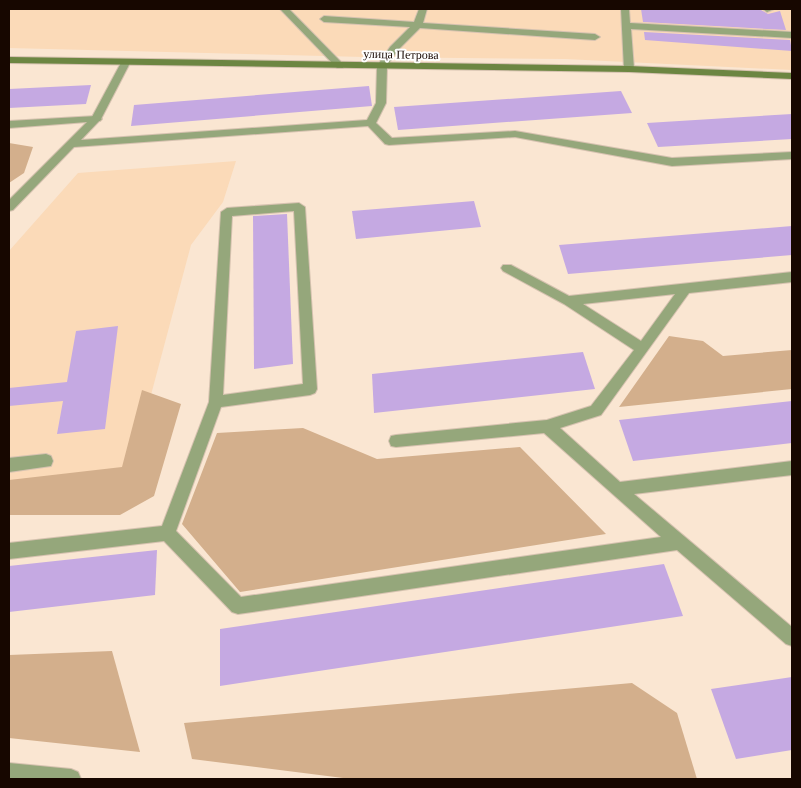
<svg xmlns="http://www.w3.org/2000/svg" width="801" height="788" font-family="'Libre Baskerville',serif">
  <rect width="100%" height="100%" fill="#fae6d2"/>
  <g fill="#fbdab8">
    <polygon points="9,9 769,9 792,10 792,70 565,59 364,57 9,48"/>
    <polygon points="236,161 223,202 191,245 128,481 9,493 9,251 78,173"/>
  </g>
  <g fill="#d3af8c">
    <polygon points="9,143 33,147 24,173 9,183"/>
    <polygon points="669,336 703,341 723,356 792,350 792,389 619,407"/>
    <polygon points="142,390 181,404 154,496 120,515 9,515 9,480 122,467"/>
    <polygon points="303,428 377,459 520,447 606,534 240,592 182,524 217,433"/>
    <polygon points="112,651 140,752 9,738 9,655"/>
    <polygon points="632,683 677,713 697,779 351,779 192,759 184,723"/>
  </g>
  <g fill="#c5a9e2">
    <polygon points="641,9 747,9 761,10 768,14 780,11 786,30 643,22"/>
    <polygon points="644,32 790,40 792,51 645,40"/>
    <polygon points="91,85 86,104 9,108 9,89"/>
    <polygon points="369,86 372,106 131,126 134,105"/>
    <polygon points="621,91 632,113 398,130 394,107"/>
    <polygon points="792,114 792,139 658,147 647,123"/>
    <polygon points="474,201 481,227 356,239 352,211"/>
    <polygon points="287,214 293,364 254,369 253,216"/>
    <polygon points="792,226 792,255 568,274 559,245"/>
    <polygon points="118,326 105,429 57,434 63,401 9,406 9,388 67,382 76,331"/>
    <polygon points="583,352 595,389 374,413 372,374"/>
    <polygon points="792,401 792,443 633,461 619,420"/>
    <polygon points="157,550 155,595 9,612 9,566"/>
    <polygon points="664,564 683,616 220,686 220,629"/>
    <polygon points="792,677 792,750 736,759 711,689"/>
  </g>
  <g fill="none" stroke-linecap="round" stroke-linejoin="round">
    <defs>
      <g id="lane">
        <polygon points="280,9 289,9 343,64 343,68 337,68"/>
        <polygon points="419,9 427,9 423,23 595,34 600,37 595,40 420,28 397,51 387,66 386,103 376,123 392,138 515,131 672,158 792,152 792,159 672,166 515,137 389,145 385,144 368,126 74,147 13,210 9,211 9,200 92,117 123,59 129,59 131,61 101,119 81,140 367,120 376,103 377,66 390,47 410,27 324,22 320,19 324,16 414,22"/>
        <polygon points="621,9 629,9 630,23 792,32 792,38 631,29 634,69 629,72 624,69"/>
        <polygon points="763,9 774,9 767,12"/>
        <path d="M299,203L305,207L317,389L315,393L310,395L221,407L176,531L241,597L661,537L544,433L396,447L391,446L389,441L391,436L396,435L547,420L591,406L634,350L564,304L503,271L501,268L503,265H511L569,296L792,272V282L689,293L601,415L560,428L620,482L792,461V475L634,494L792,627V646L786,644L677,550L238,614L232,612L164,541L9,559V543L162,526L209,402L221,212L227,208ZM294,211L303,384L223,395L232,216ZM675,294L641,341L583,304Z"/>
        <polygon points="46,454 51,456 53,461 51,466 9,472 9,458"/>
      </g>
      <g id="street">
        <polygon points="96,116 102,119 100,121 9,128 9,121"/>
        <polygon points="9,763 71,769 78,772 81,779 9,779"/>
      </g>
      <polygon id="secondary" points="9,57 629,66 792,73 792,79 629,72 9,63"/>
    </defs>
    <use href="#lane" stroke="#d6c2b0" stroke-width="2"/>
    <use href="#street" stroke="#d6c2b0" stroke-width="2"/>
    <use href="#secondary" stroke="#d6c2b0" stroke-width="2"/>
    <use href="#lane" fill="#95a77b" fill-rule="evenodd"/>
    <use href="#street" fill="#95a77b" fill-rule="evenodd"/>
    <use href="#secondary" fill="#6c8642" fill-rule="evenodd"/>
  </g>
  <g text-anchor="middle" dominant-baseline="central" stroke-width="4" stroke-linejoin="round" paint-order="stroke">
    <g font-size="12" fill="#170700" stroke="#fff">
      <text transform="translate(401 54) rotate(1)">улица Петрова</text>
    </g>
  </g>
  <rect width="801" height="788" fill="none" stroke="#170700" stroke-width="20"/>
</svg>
